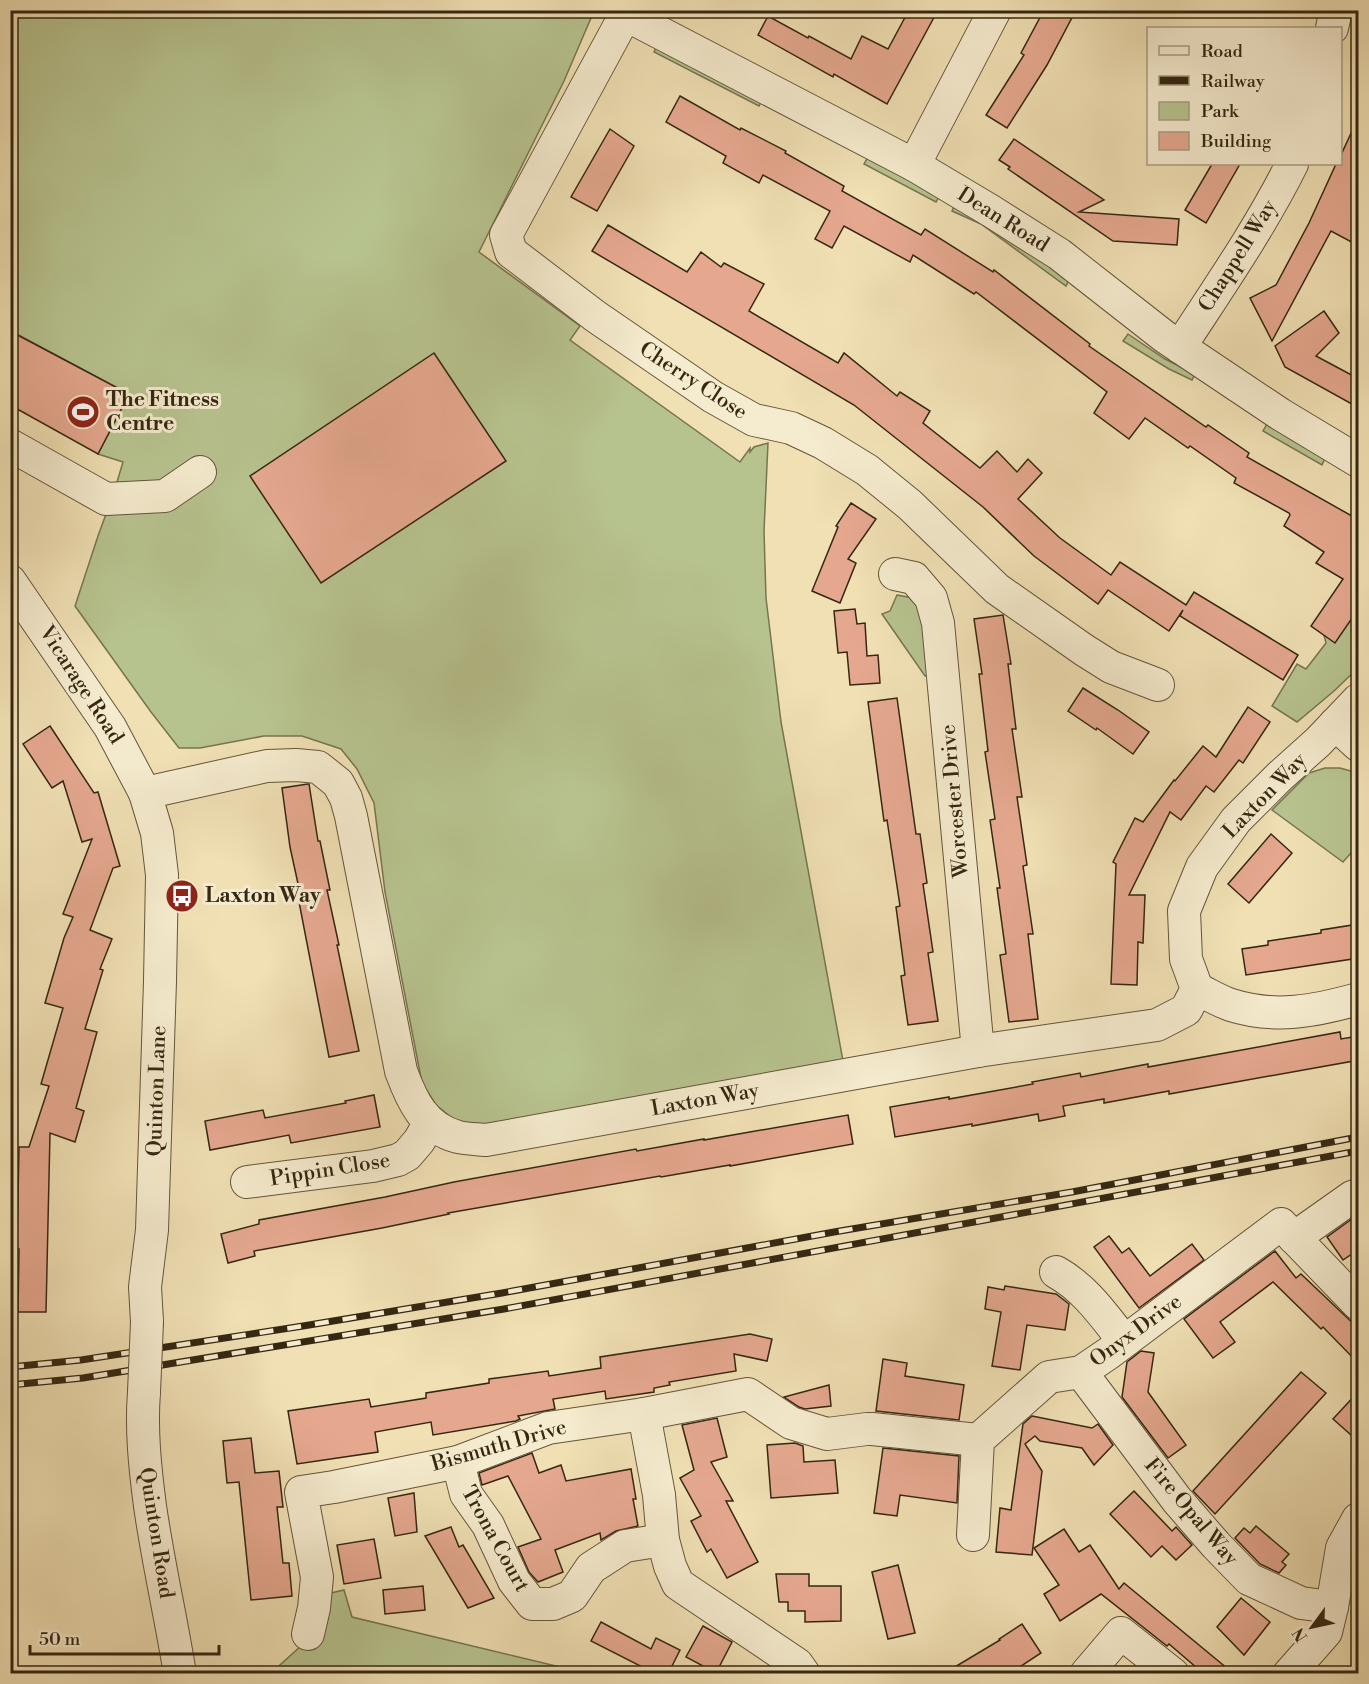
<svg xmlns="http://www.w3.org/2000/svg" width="1369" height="1684" font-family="'Libre Bodoni',serif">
  <rect width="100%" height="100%" fill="#f0e0b4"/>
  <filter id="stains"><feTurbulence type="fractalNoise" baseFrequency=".00333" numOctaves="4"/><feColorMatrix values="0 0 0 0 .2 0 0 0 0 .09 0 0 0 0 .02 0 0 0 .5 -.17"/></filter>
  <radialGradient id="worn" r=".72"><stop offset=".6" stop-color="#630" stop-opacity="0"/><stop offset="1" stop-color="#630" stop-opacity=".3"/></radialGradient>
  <g fill="#b7c38f" stroke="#767550" stroke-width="1.5">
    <polygon points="10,11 594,11 564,81 479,252 580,326 570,340 740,462 750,448 750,452 754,447 768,443 764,531 766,598 781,722 843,1061 488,1129 457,1122 436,1105 422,1083 385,892 374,803 357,769 341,749 302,736 264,736 200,748 179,748 151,712 75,606 98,536 114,492 123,462 98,454 129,394 11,331"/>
    <polygon points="657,46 762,100 759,106 654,52"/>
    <polygon points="868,157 940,195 936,202 864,164"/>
    <polygon points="955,204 1070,278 1066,286 981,224 952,211"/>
    <polygon points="1128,334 1165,359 1195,374 1192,380 1169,369 1123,341"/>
    <polygon points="1267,424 1325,458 1322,465 1263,431"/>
    <polygon points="897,595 918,599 934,674 925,676 882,614 890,611"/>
    <polygon points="1358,608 1358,668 1334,691 1297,722 1272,706 1297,664 1306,669 1326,643 1324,635"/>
    <polygon points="1325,768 1340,768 1358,773 1358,845 1343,862 1272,810 1309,773"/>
    <polygon points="344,1590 352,1617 585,1673 270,1674 313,1635 327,1594"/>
  </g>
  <g fill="#e5a88f" stroke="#352712" stroke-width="1.5">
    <polygon points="909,10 938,10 887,104 834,74 833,77 758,35 768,16 808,38 809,36 851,59 862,36 888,49"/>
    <polygon points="1044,10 1076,10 1047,65 1007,128 986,115 1024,55 1021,53"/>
    <polygon points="680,96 740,130 741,128 786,151 785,153 844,186 842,191 921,235 925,229 993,272 994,270 1090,344 1089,346 1206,427 1208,425 1249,453 1247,457 1359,520 1359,608 1335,643 1311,626 1343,579 1316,563 1324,552 1284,526 1290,515 1289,513 1234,483 1236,478 1190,446 1188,448 1145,418 1129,439 1094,413 1107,392 976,292 974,294 913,255 910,262 844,226 832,248 815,239 830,211 763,175 759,183 723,163 726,156 666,122"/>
    <polygon points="1359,116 1359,246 1331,231 1272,341 1250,298 1276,285 1309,223 1336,164 1341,164 1341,155"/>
    <polygon points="610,129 634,146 597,211 571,197"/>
    <polygon points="1014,139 1104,200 1079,212 1179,219 1177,245 1113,241 1008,169 1010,167 999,160"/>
    <polygon points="1212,164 1240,164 1206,223 1185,210"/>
    <polygon points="608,225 687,272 701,252 721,267 724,263 764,284 749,311 838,363 844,353 897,396 900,392 930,411 923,423 980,468 997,451 1017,472 1028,459 1042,473 1018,499 1060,538 1111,575 1120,562 1186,605 1194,592 1298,655 1283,680 1180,616 1183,610 1169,631 1108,590 1098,604 1034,556 983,507 854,405 592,251"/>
    <polygon points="1324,311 1339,333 1316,356 1359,379 1359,408 1285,367 1275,346"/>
    <polygon points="10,331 129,394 98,454 10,405"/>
    <polygon points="434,353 506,461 321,583 250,476"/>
    <polygon points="851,503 876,519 848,559 856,563 840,603 812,591 838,527 836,526"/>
    <polygon points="855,609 857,624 865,623 867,656 878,655 880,683 850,685 847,652 838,653 834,611"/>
    <polygon points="1003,615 1011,664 1008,664 1016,729 1012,729 1022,797 1017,797 1027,865 1023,866 1033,934 1028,934 1038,1019 1009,1022 1000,955 1006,954 997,888 1000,888 990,820 995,819 985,752 988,751 979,674 982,674 974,619"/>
    <polygon points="1083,688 1118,710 1149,732 1133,754 1097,728 1096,730 1068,711"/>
    <polygon points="897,698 916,834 920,834 927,883 923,884 933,952 928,953 938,1021 908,1025 901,976 905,975 896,907 900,906 887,820 884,821 868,702"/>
    <polygon points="1248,707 1270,722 1243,763 1239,760 1214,792 1206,786 1181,820 1170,812 1129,895 1145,895 1143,943 1138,942 1137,985 1111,984 1116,864 1113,862 1135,818 1143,822 1174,780 1175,781 1203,746 1216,757"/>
    <polygon points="50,726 94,793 98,792 120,866 113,868 90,930 112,939 100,969 103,970 85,1029 97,1032 76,1108 84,1111 75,1142 50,1133 46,1312 18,1312 19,1249 17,1249 19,1147 29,1147 49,1086 41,1084 63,1008 45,1003 64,938 73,917 63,914 92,839 82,842 63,781 52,788 23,744"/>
    <polygon points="308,784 309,784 318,841 320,841 330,890 327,890 339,945 337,945 359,1051 329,1057 299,902 302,902 290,847 282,788"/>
    <polygon points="1271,834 1292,853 1249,903 1228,884"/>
    <polygon points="1359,924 1359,958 1246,975 1242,949 1268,945 1268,941 1321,933 1321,930"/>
    <polygon points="1340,1032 1341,1039 1359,1036 1359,1060 1169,1094 1169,1091 1104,1103 1104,1099 1063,1106 1065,1116 1039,1121 1038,1114 972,1126 972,1124 895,1137 890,1107 949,1097 949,1099 1033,1084 1032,1082 1080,1073 1081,1077 1148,1064 1148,1067"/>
    <polygon points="374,1095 380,1127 291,1143 289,1135 210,1150 205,1121 263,1110 265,1118 346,1103 345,1101"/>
    <polygon points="848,1115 853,1144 730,1166 730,1165 661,1177 660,1176 448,1213 449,1214 382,1228 254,1251 255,1256 228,1263 221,1234 259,1224 259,1220 385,1197 454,1182 636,1149 637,1151 704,1139 704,1140"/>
    <polygon points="1356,1216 1359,1220 1359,1249 1343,1260 1327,1237"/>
    <polygon points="1109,1236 1122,1253 1129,1248 1150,1276 1192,1244 1204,1260 1139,1308 1094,1247"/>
    <polygon points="1275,1251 1296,1278 1301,1274 1359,1329 1359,1364 1323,1327 1321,1329 1318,1326 1273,1282 1220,1322 1235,1342 1213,1358 1184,1319"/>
    <polygon points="1005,1286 1056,1294 1069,1304 1065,1330 1027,1325 1020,1370 992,1366 1001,1312 985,1309 988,1287 1004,1290"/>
    <polygon points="750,1334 772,1339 767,1361 734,1354 736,1371 669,1382 670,1385 654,1388 654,1392 606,1399 605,1391 553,1399 555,1409 518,1416 520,1419 516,1421 433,1435 431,1422 375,1432 378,1452 297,1464 288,1411 369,1399 371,1407 426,1398 426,1393 489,1383 489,1379 548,1371 549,1376 601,1368 600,1357"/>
    <polygon points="1141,1351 1154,1353 1148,1392 1186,1445 1168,1458 1122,1397 1127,1362"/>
    <polygon points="883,1359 907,1363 905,1376 964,1385 959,1420 876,1411"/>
    <polygon points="1301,1372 1326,1393 1215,1514 1193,1491"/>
    <polygon points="829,1385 831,1406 805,1409 799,1407 784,1397"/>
    <polygon points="1359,1391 1359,1442 1333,1419"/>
    <polygon points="1032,1416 1092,1428 1098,1424 1113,1445 1094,1465 1082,1448 1040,1441 1035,1436 1025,1444 1042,1471 1032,1555 996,1552 1000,1508 1011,1510 1023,1424"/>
    <polygon points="717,1418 727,1457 711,1462 733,1501 726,1501 758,1562 727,1578 711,1549 707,1552 691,1521 701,1516 680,1478 694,1470 682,1425"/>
    <polygon points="251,1438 255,1473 279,1471 283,1507 277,1507 283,1563 289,1563 292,1596 251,1600 239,1482 227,1483 223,1441"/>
    <polygon points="795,1443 803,1446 804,1462 835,1460 838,1493 771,1498 767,1445"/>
    <polygon points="883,1448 959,1456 957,1503 900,1495 897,1516 874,1513"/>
    <polygon points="532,1453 539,1473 561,1465 566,1481 631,1469 636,1499 633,1499 638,1526 616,1531 601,1540 600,1533 555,1550 563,1572 538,1582 529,1572 518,1547 541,1539 508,1476 482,1485 479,1473"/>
    <polygon points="1134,1491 1172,1531 1176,1527 1192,1545 1176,1560 1162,1546 1151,1557 1110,1514"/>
    <polygon points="414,1493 417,1532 395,1536 388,1498"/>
    <polygon points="1256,1526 1289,1554 1282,1562 1286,1565 1279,1573 1260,1564 1235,1538 1244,1528 1250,1533"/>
    <polygon points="451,1527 459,1547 463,1545 494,1598 468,1608 425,1536"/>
    <polygon points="1064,1529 1079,1552 1090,1545 1119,1589 1124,1583 1234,1674 1204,1674 1169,1644 1167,1646 1101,1594 1060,1621 1044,1594 1059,1585 1034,1548"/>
    <polygon points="374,1539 381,1578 344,1584 337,1545"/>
    <polygon points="898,1565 915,1633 888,1639 872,1572"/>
    <polygon points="776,1574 809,1574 809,1586 841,1586 841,1621 805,1622 805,1611 788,1611 788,1602 779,1602"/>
    <polygon points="423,1586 425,1610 385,1614 383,1590"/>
    <polygon points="1241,1598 1270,1622 1244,1655 1217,1627"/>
    <polygon points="601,1622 651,1649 656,1638 680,1650 668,1674 656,1674 591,1641"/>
    <polygon points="1022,1624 1041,1653 1009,1674 943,1674 1000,1640 999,1639"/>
    <polygon points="703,1626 732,1642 716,1673 686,1657"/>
  </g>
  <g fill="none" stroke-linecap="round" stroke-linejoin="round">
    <defs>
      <g id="minor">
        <polyline points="628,10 506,235 511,252 595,316 713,397 754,420 791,428 823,443 867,470 910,505 997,589 1084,650 1111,667 1158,685"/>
        <polyline points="626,15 914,165 991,211 1059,254 1165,337 1280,414 1358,461"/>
        <polyline points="1332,28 1336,10"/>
        <polyline points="914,165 995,10"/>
        <path d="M1180,347C1219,287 1260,228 1292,164"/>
        <polyline points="10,445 106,499 165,496 200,472"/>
        <polyline points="895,574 914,578 931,598 938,623 978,1051"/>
        <polyline points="10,581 110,727 145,793 157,833 162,875 160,981 152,1230 145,1287 147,1322"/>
        <polyline points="1335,724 1358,745"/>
        <path d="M145,793L267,766L296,765L318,767L338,783L346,798L351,816L401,1071C412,1101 424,1128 458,1137C467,1139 477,1139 486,1140L978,1051L1157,1025L1186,1010L1197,989L1186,959L1184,911L1202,867L1236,820L1280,776L1318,742L1358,700"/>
        <path d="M1197,989C1208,994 1219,1001 1231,1005C1275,1019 1315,1011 1358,999"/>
        <polyline points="247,1182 373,1166 398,1160 407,1155 419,1141 430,1122"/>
        <polyline points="1294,1238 1352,1197 1358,1195"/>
        <path d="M1056,1272C1085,1288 1104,1316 1124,1341"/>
        <polyline points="1081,1372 1177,1500 1216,1545 1249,1579 1301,1603 1332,1607"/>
        <path d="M144,1392C141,1430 145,1468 150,1506C158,1562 171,1618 180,1674"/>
        <polyline points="644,1414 659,1495 663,1540 670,1566 678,1584 797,1664 804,1674"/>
        <polyline points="872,1429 978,1440"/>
        <polyline points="458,1462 466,1494 488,1525 514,1581 532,1604 553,1604 572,1596 591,1568 625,1546 663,1540"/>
        <polyline points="973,1535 978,1440 1049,1377 1081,1372 1109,1353 1281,1224 1358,1304"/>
        <polyline points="308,1634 314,1608 317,1577 301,1492 334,1487 458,1462 548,1428 644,1414 748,1394 791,1423 827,1434 867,1429"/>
        <polyline points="1086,1674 1121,1633 1173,1674"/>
        <polyline points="1289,1674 1326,1632 1332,1607 1342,1548 1358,1519"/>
      </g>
    </defs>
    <use href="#minor" stroke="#64553a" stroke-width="34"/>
    <use href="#minor" stroke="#f5ebce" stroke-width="32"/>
    <defs>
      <g id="rail">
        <polyline points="10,1367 81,1360 303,1326 502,1293 834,1232 1072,1192 1358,1137"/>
        <polyline points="10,1385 83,1378 504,1309 1358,1151"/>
      </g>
    </defs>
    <use href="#rail" stroke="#352712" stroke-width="7"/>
    <use href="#rail" stroke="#f5ebce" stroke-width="4.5" stroke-dasharray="14" stroke-linecap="butt"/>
    <defs>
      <polyline id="minor-bridge" points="144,1392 147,1322"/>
    </defs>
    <use href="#minor-bridge" stroke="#64553a" stroke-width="34" stroke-linecap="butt"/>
    <use href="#minor-bridge" stroke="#f5ebce" stroke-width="32"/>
  </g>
  <defs>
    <symbol id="stadium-disc" viewBox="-11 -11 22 22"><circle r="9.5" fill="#8f2418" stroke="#f5ebce"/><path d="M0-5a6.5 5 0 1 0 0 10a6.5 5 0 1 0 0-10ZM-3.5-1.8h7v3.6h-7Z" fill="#fff"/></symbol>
    <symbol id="bus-disc" viewBox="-11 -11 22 22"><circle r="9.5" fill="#8f2418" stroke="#f5ebce"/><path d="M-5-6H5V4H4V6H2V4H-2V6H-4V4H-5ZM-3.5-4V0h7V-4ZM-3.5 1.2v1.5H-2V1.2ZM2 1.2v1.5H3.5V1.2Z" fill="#fff"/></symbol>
  </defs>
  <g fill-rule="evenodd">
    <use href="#stadium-disc" x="64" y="393" width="38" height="38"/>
    <use href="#bus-disc" x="163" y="877" width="38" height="38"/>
  </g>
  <g text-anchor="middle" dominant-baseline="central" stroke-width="6" stroke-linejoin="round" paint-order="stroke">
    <g font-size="21" fill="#352712" stroke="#f5ebce">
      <text transform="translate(1003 220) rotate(32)">Dean Road</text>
      <text transform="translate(1238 256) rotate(-58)">Chappell Way</text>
      <text transform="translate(693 381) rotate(33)">Cherry Close</text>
      <text transform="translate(81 685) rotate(57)">Vicarage Road</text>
      <text transform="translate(1265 796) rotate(-46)">Laxton Way</text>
      <text transform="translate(955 801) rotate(-95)">Worcester Drive</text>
      <text transform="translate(157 1091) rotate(-88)">Quinton Lane</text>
      <text transform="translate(705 1100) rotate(-10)">Laxton Way</text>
      <text transform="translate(330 1170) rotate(-9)">Pippin Close</text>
      <text transform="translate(1136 1331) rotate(-36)">Onyx Drive</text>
      <text transform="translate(499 1446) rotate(-16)">Bismuth Drive</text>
      <text transform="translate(1191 1512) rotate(50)">Fire Opal Way</text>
      <text transform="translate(156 1533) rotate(81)">Quinton Road</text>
      <text transform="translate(495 1539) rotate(61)">Trona Court</text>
    </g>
    <g font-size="21" font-weight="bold" fill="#352712" stroke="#f5ebce" text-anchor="start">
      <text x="106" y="400">The Fitness<tspan x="106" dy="24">Centre</tspan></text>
      <text x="205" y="896">Laxton Way</text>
    </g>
  </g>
  <rect width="1369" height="1684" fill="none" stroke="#f0e0b4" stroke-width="36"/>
  <rect x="12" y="12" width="1345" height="1660" fill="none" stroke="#352712" stroke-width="3"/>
  <rect x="18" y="18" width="1333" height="1648" fill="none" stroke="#352712" stroke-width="1.5"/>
  <rect x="1147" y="27" width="195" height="138" fill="#f5ebce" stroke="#a89d83" stroke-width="1.5"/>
  <rect x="1159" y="46" width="30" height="9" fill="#f5ebce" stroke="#a89d83" stroke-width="1.5"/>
  <text x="1201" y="57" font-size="18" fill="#352712">Road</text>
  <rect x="1159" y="76" width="30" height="9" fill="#352712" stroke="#a89d83" stroke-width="1.5"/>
  <text x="1201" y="87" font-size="18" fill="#352712">Railway</text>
  <rect x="1159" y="102" width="30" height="18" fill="#b7c38f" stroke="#a89d83" stroke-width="1.5"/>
  <text x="1201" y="117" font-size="18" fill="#352712">Park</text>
  <rect x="1159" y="132" width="30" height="18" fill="#e5a88f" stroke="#a89d83" stroke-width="1.5"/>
  <text x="1201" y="147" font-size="18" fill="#352712">Building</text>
  <g transform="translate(1312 1627) rotate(237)" stroke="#f5ebce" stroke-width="4.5" paint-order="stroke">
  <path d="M0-4.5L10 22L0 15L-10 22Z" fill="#352712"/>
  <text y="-9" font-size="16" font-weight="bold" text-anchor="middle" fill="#352712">N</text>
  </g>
  <path d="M30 1645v9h189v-9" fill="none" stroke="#352712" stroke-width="3"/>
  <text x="39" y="1645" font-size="18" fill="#352712" stroke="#f5ebce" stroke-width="4.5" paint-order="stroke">50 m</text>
  <rect width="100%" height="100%" filter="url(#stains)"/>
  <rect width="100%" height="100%" fill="url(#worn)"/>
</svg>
